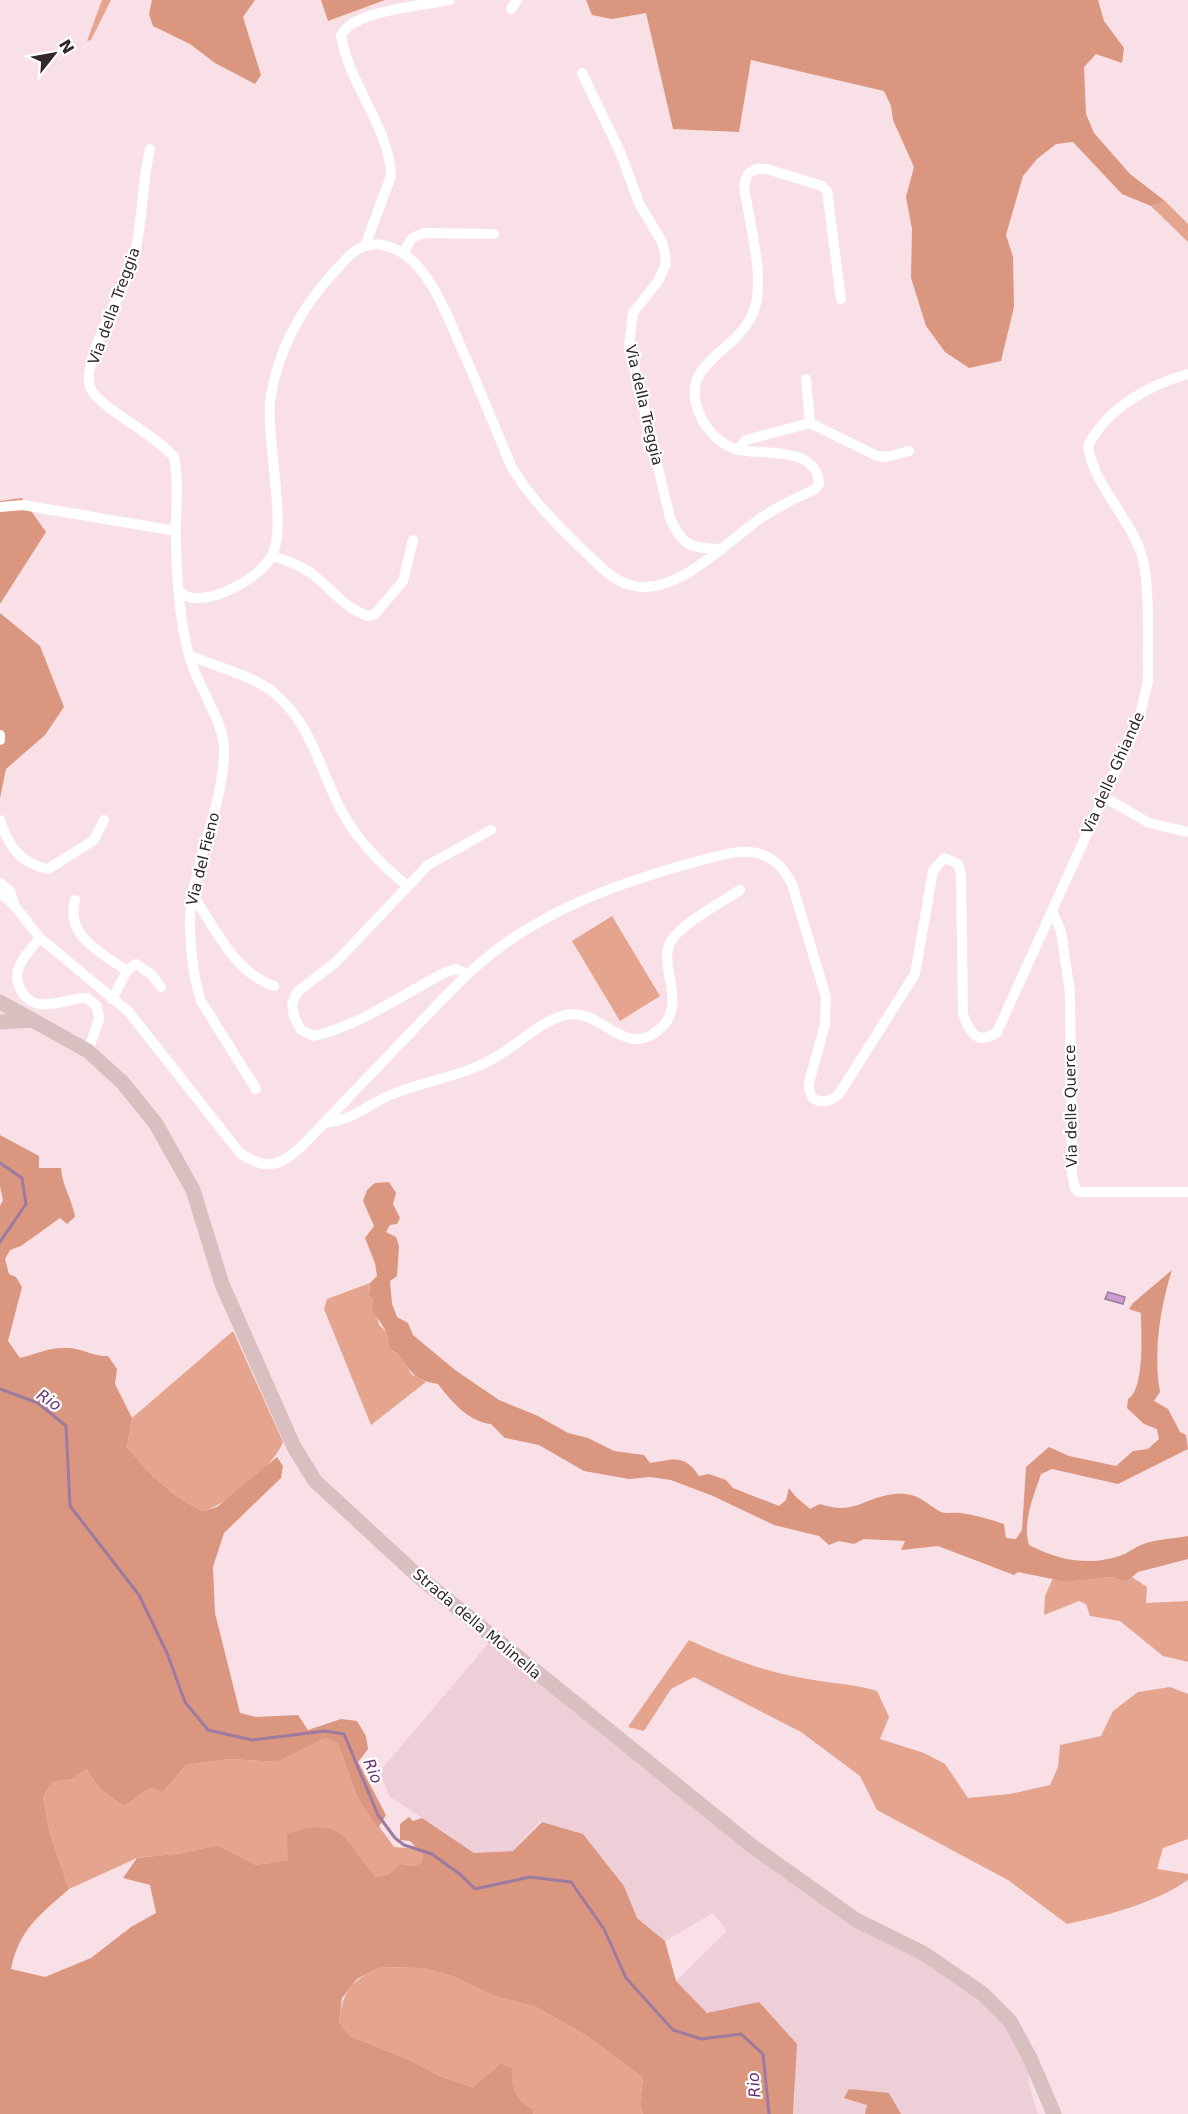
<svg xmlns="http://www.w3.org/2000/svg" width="1188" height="2114" font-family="'DejaVu Sans',sans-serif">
  <rect width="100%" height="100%" fill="#f8e0e6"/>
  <polygon fill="#efcfd7" points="493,1638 752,1846 983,1994 1030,2058 1029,2085 1038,2114 901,2114 889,2093 867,2105 865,2114 793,2114 795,2090 708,2014 676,1981 727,1931 713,1913 665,1941 637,1918 624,1886 583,1834 540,1821 513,1851 474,1853 389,1796 380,1771"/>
  <g fill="#e5a48e">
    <polygon points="102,0 111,0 91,40 87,41"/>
    <polygon points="1165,201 1188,224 1188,242 1151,206"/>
    <polygon points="612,916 660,996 620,1021 572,941"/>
    <path d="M370,1283L369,1294L374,1299L379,1325C388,1332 390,1337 389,1348L405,1361L411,1374L426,1382L371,1425L324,1309L327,1299Z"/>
    <path d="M233,1331L283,1442C273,1467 228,1504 203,1511C172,1497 148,1473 127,1447L132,1418Z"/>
    <polygon points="1111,1577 1126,1582 1132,1577 1147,1587 1146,1603 1188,1601 1188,1662 1163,1656 1120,1621 1090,1616 1086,1604 1079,1601 1044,1615 1045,1596 1053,1578 1067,1582"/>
    <path d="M689,1640C731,1659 762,1671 808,1679C832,1684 852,1683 877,1691L889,1717L880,1739L924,1753L945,1764L968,1798L1010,1794L1050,1785L1058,1767L1060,1745L1101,1736L1113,1711L1138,1692L1170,1687L1188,1694V1839L1163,1848L1157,1869L1188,1874V1880C1153,1904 1108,1915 1067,1924L1008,1880L877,1810L860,1776L801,1732L694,1677L671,1689L644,1731L628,1727Z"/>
    <polygon points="325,1738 338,1742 357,1796 394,1847 406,1848 415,1846 423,1855 422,1862 415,1866 402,1864 389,1874 375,1877 288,1860 256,1865 217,1845 183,1853 137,1858 69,1889 50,1834 43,1797 52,1782 72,1779 86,1769 101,1790 124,1806 150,1788 163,1792 186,1765 230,1759 278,1762"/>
    <path d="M380,1967L423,1968L452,1976L492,1995L536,2007L587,2036L643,2078L640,2104L643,2114H533L534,2109C516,2102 511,2086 512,2068L501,2063L473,2087L442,2077L405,2058L350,2036L339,2022C343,1989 351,1982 380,1967Z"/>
  </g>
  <g fill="#da967e">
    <polygon points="152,0 255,0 243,17 261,75 255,84 215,63 190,44 153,26 149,14"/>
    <polygon points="321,0 385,0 328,21"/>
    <polygon points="586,0 1098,0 1104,21 1124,48 1122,63 1096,54 1084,67 1086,114 1094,133 1130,174 1165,201 1151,206 1122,194 1073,142 1056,144 1037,159 1023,176 1006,235 1013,257 1014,307 1001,361 969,368 945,352 926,326 911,278 912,229 906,197 914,167 893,120 891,106 884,91 751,60 739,132 673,129 646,13 612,19 592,15"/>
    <polygon points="22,498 46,532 0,604 0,501"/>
    <polygon points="0,613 40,646 64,707 45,735 6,769 0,798"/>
    <path d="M0,1135L39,1156V1168H61C62,1186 72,1199 75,1217L67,1224L60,1218L21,1246L10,1250L5,1259L9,1274L16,1277L22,1287L8,1341L20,1358C36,1354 49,1347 67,1348C82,1348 93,1357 108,1356L117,1369L115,1384L132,1418L127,1447C148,1473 172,1497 203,1511L217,1507L277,1457L283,1466L281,1478L224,1533L213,1567L215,1613L240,1713L256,1717L298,1715L308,1730L341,1719L357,1721L366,1736L368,1749L358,1762L386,1815L378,1828L357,1796L338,1743L325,1738L278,1762L230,1759L186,1765L163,1792L150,1788L124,1806L101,1790L86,1769L72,1779L52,1782L43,1797L50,1834L69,1889C40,1915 19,1929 11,1969L45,1977L91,1958L131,1927L156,1913L150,1885L123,1878L137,1858L183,1853L217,1845L256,1865L288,1860L287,1834C342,1815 344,1839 375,1877L389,1874L401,1864L415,1866L422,1862L423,1855L410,1841L400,1840V1824L409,1817L413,1821L422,1818L474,1853L513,1851L542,1822L583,1834L624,1886L637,1918L665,1941L676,1981L707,2013L759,2002L797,2044L793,2114H643L640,2104L643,2078L587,2036L536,2007L492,1995L452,1976L423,1968L380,1967L357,1979L342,1998L339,2022L350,2036L405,2058L442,2077L473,2087L501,2063L512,2068C511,2086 516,2102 534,2109L533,2114H0V1206L3,1200L0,1186Z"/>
    <path d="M389,1182L396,1193L393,1204L400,1218L397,1224L390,1225L386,1232L396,1237L399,1246L397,1276L390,1281L392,1304L397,1317L408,1323L413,1335L455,1370L499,1400L538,1416L568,1433L588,1438L614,1451L644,1455L650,1463C674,1460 683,1453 699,1476L709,1474L726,1480L733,1488L779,1506L786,1500L789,1488L795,1496L810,1509L820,1504C856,1516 863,1497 895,1494C919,1492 924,1503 941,1512C946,1514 954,1512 960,1513C975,1515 990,1519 1004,1524L1006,1538L1016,1539L1022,1530L1026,1467L1049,1447L1069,1456L1116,1466L1133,1451L1148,1449L1159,1439L1157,1429L1144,1424L1127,1408L1128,1399C1145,1389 1141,1334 1141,1313L1129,1309L1133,1303L1172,1270C1160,1307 1153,1353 1160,1392L1154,1401L1168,1409L1180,1432L1186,1435L1188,1449L1118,1484L1052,1469L1041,1474C1034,1495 1022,1523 1029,1545C1060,1561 1091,1567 1125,1554C1130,1551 1136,1547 1141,1545C1155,1539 1173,1539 1188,1536V1559L1138,1572L1126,1582L1111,1577L1067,1582L1018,1572L1014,1575L938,1546L901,1550L905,1541L864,1539L854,1544L839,1541L829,1545L819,1536L774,1525L713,1496L671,1480L650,1477L629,1479L584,1471L539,1445L505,1438L491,1424C469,1422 451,1401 438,1384C403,1378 415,1365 389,1348C391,1332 379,1323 372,1308L374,1299L369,1295L370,1283L377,1276L375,1263L365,1238L374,1226L363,1201L367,1190L375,1183Z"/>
    <polygon points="849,2089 889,2093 901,2114 865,2114 867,2105 844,2098"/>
  </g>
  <polygon fill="#cb9dd1" stroke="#9d7a9f" stroke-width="1.5" points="1108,1292 1125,1297 1123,1304 1105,1299"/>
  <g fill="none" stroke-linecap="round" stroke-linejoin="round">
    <g stroke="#9d7a9f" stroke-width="3">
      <polyline points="0,1163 22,1178 26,1204 0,1242"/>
      <polyline points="0,1389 38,1403 66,1426 70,1506 139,1595 167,1653 185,1702 208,1730 252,1740 325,1731 344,1734 378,1815 395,1838 404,1845 432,1854 461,1875 475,1889 530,1877 571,1882 604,1929 626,1978 673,2030 701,2039 741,2034 763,2054 769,2114"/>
    </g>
    <g stroke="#fff" stroke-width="10">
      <polyline points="511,9 517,0"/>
      <path d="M582,73L621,154L639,203L662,242L665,254L666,264L658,281L633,313L629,345L670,518C682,547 692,548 721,549"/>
      <path d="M150,149C140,191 144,235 128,275C118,300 82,362 90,387C98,408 156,434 174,457C179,480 176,505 176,529C176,571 178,615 189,655C197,687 225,721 224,752C223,802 200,849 192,898C187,926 192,974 201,1001L256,1089"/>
      <path d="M365,246L391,176C390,129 349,84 341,36C351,10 425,6 450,0"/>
      <polyline points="403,253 412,238 424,233 494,234"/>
      <polyline points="806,379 810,423"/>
      <polyline points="737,450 746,440 810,423 877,456 886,457 909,451"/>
      <polyline points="0,507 23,505 176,531"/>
      <path d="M272,556C286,560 299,565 311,573C330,587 345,609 368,616L375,614L403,581L413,540"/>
      <path d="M178,591C183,594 188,598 194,598C219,600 258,578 271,557C289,528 264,434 271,395C279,348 302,307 334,272C343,263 352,250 365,246C385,239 408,254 420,269C439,292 450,322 462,349C479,388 495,427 511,466C531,499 555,523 583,550C597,563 610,579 630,585C675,599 727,541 761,518C777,507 795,498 814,490L819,484C817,446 765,455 739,450C723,447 706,430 700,415C677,363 733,356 752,315C768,283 748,221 744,185L748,174L756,169H767L822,186L827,191L841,299"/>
      <path d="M189,655C215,667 250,674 273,692C312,724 319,768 341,810C356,839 382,865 407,886"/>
      <polyline points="0,735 0,740"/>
      <polyline points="1104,797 1149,823 1188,832"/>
      <path d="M0,820C8,846 21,864 48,869L94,840L104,820"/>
      <polyline points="0,883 10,891 14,904"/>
      <path d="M0,893L14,905L40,938L128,1011L240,1153C267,1171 278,1167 302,1146C338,1108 375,1070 412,1031C440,1002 467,972 500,947C559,904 626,881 695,862C736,851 769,839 792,884L826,997L825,1024L809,1083C808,1104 825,1106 839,1094L915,974L933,871L944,858L958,864L961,874L963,1014C969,1033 979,1046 997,1032L1139,719L1148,682C1147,649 1151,581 1141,553C1128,515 1094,486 1088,446C1106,409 1150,384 1188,374"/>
      <path d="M192,895C217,929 232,971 274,986"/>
      <path d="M75,900C65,937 102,953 127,971L136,964L152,975L161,987"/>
      <polyline points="1052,911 1061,931 1070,992 1072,1174 1075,1188 1079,1192 1188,1192"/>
      <path d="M40,938C25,956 7,972 24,995C28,999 34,1004 40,1004C56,1006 71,998 87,998L97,1006L99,1019L88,1051"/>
      <path d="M467,974L456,969L446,972C403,994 361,1025 314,1036L301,1030L294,1017L292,1004L297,992L336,962L428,865L491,830"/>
      <polyline points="112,999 127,971"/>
      <path d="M324,1123C352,1120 362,1109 386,1097C421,1081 463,1077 496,1057C518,1045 541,1020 566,1015C603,1007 624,1062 661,1028C688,1003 657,965 671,941C682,923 721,903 740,890"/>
    </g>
    <g stroke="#d8c0c0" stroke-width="15">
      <polyline points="0,1002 88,1051 123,1083 156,1124 193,1190 222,1284 294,1447 315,1481 419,1577 752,1846 856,1920 923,1953 983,1994 1010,2021 1030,2058 1054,2114"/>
      <polyline points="0,1022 33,1020"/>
    </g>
  </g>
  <g text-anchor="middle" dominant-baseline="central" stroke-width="4.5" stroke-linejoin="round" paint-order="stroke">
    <g font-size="15" fill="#31282b" stroke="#fff">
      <text transform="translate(114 306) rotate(-70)">Via della Treggia</text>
      <text transform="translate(644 405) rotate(77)">Via della Treggia</text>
      <text transform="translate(1113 773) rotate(-66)">Via delle Ghiande</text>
      <text transform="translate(203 859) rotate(-76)">Via del Fieno</text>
      <text transform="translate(1071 1106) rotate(-91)">Via delle Querce</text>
      <text transform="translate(477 1624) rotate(40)">Strada della Molinella</text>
    </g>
    <g font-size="16" font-style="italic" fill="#683171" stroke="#fff">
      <text transform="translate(49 1400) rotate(33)">Rio</text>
      <text transform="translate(373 1771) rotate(67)">Rio</text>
      <text transform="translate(754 2085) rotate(-95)">Rio</text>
    </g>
  </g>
  <g transform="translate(54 54) rotate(59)" stroke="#ffffff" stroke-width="4.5" paint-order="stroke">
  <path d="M0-4.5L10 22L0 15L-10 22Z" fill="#31282b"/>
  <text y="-9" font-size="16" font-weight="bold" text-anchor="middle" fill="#31282b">N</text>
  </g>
</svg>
